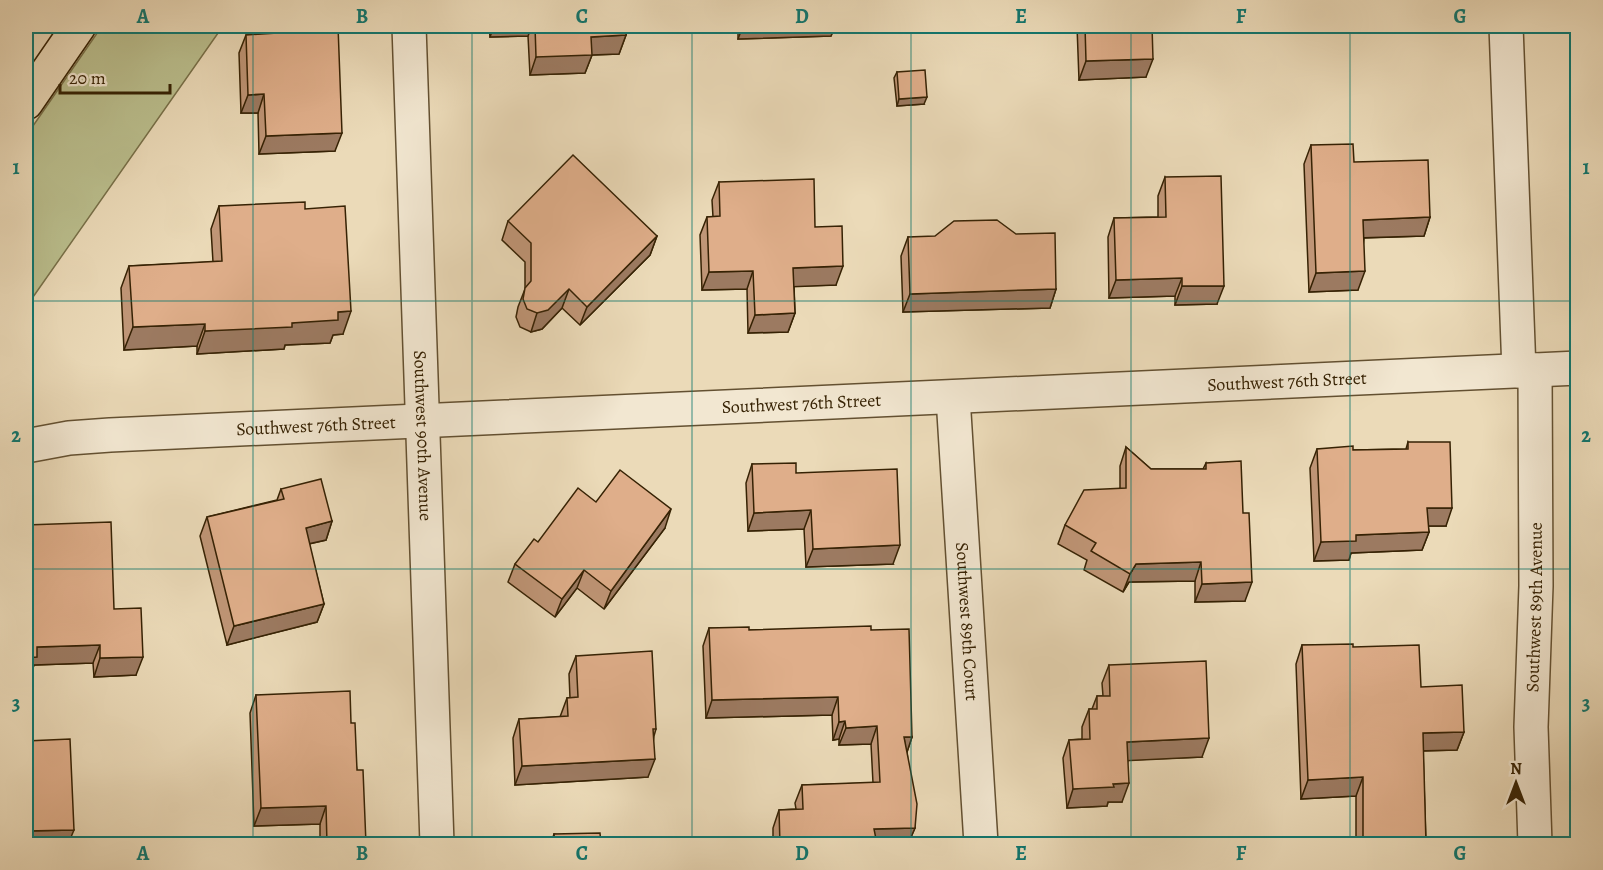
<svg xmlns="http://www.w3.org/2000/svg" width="1603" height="870" font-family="Alegreya,serif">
  <rect width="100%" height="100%" fill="#ebdab8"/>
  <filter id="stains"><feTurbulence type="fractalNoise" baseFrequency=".00333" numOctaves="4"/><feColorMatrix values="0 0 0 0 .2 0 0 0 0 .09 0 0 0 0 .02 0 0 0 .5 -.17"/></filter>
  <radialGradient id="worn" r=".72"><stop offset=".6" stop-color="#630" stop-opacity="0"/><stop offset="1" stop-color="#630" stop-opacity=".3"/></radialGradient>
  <polygon fill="#babe8d" stroke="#787048" stroke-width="1.5" points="102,26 223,26 26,307 26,136"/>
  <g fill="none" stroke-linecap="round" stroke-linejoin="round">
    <defs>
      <g id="minor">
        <path id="s1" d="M409,26L437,844"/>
        <polyline points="1506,26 1519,371"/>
        <path id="s2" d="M953,397L981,844"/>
        <path id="s3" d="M26,446L69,438L110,435L1578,368"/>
        <path id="s4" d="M1535,844L1531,727L1536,586L1535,370"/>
      </g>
      <polyline id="highway" points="26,103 79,26"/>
    </defs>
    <use href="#minor" stroke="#635031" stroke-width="36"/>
    <use href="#highway" stroke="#362204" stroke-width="36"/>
    <use href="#minor" stroke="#f2e7d1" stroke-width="33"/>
    <use href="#highway" stroke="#ebdab8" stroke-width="33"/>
  </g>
  <g fill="#c09677" stroke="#362204" stroke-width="1.5">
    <polygon points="269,26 338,26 335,151 259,154 258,113 241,113 239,53 246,35 269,34"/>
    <polygon points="489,26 626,26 626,35 619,54 592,55 585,73 530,75 528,36 490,37"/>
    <polygon points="738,26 835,26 831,36 738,39"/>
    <polygon points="1077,26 1152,26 1146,77 1079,80"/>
    <polygon points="897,72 924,104 897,106 894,78"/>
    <polygon points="1311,145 1430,217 1424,236 1364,238 1358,290 1309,292 1304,164"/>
    <polygon points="1165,177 1217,304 1175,305 1175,296 1109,298 1108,237 1114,218 1158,217 1158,196"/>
    <polygon points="719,182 815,227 836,285 794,286 795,313 788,332 748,333 747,289 702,290 700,235 707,217 713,217 712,200"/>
    <polygon points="219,206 305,209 343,334 333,335 330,343 285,345 284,349 197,354 197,346 124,350 121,288 129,266 213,262 211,229"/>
    <polygon points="508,221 657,236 650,255 580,325 562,308 542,329 531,332 520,327 516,317 518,307 525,289 525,262 502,240"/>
    <polygon points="908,237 1056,289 1050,308 903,312 901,256"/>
    <polygon points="1408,442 1446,526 1428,526 1429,532 1422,550 1351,553 1349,560 1314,561 1310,468 1317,449 1353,450 1406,449"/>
    <polygon points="1126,447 1151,469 1203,469 1206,463 1245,601 1195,602 1195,581 1129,582 1123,592 1084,570 1087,560 1058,544 1065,525 1120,488 1120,466"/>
    <polygon points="752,464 796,473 893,564 806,567 804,529 748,531 746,483"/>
    <polygon points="281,489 332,521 326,540 309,544 324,604 317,622 227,645 200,536 207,517 277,500"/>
    <polygon points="596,502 665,528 604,609 577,588 555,617 508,582 515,564 538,542"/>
    <polygon points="26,525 114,609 136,675 94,677 93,663 34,665 30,676"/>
    <polygon points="709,628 749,630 871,630 912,737 907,752 915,828 908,844 773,844 773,828 779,810 796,809 795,803 802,785 873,783 871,744 839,745 839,739 833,740 832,715 706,718 703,646"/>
    <polygon points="1302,645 1353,647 1421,687 1464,732 1457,750 1423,751 1426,844 1328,844 1329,842 1356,841 1356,796 1301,799 1296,664"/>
    <polygon points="576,656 656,729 654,736 648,777 515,785 513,738 519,719 560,717 567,698 570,698 569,674"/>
    <polygon points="1109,665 1202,757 1128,760 1122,802 1108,802 1107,806 1067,808 1063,758 1069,740 1082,739 1082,727 1089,709 1092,709 1097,696 1103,696 1102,683"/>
    <polygon points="256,695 351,723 366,844 320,844 320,824 254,826 250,713"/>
    <polygon points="554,834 601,844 551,844"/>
  </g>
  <g fill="#9c7a61" stroke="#362204" stroke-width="1.5">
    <polygon points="494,26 532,26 528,36 490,37"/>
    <polygon points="743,26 835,26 831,36 738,39"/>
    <polygon points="899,26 941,26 939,30 897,32"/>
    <polygon points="626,35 619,54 592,55 585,73 530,75 536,57 591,37"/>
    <polygon points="1153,59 1146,77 1079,80 1086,61"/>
    <polygon points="264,94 258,113 241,113 248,95"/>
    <polygon points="927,97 924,104 897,106 899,99"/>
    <polygon points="342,133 335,151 259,154 266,136"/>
    <polygon points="1430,217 1424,236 1356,238 1363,220"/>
    <polygon points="657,236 650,255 580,325 587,307"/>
    <polygon points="843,266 836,285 787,287 793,268"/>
    <polygon points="753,271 747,289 702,290 709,272"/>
    <polygon points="1365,271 1358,290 1309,292 1316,273"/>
    <polygon points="1182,278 1175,296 1109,298 1116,280"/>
    <polygon points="1182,286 1224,286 1217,304 1175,305"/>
    <polygon points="569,289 562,308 542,329 531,332 537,313"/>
    <polygon points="1056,289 1050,308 903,312 910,294"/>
    <polygon points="351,311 343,334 333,335 330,343 285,345 284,349 197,354 205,331 292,323 338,312"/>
    <polygon points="795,313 788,332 748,333 755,315"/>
    <polygon points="205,324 197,346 124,350 133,327"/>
    <polygon points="1427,508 1452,508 1446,526 1420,526"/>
    <polygon points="671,509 665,528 604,609 611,591"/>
    <polygon points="811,510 804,529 748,531 754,513"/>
    <polygon points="332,521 326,540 299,546 306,528"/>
    <polygon points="1429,532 1422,550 1351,553 1349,560 1314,561 1321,542 1356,535"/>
    <polygon points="900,545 893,564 806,567 813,549"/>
    <polygon points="1201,562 1195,581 1129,582 1123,592 1130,574 1136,564"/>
    <polygon points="584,570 577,588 555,617 562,599"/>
    <polygon points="1252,582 1245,601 1195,602 1202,584"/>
    <polygon points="324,604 317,622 227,645 234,626"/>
    <polygon points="100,645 93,663 34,665 30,676 26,676 26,658 37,647"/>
    <polygon points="143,657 136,675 94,677 100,658"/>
    <polygon points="838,697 832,715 706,718 712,700"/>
    <polygon points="845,721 839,739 833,740 839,722"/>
    <polygon points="877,726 871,744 839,745 846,728"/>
    <polygon points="1464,732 1457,750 1416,751 1423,733"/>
    <polygon points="904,737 912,737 906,755"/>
    <polygon points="1209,738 1202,757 1121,761 1127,742"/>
    <polygon points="655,759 648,777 515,785 522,766"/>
    <polygon points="1363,777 1356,796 1301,799 1308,780"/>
    <polygon points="1129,783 1122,802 1108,802 1107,806 1067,808 1073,789 1113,784"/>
    <polygon points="326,806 320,824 254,826 261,808"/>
    <polygon points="915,828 908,844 869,844 874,829"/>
    <polygon points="74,830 68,844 26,844 26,831"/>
  </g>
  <g fill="#dfae8a" stroke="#362204" stroke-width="1.5">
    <polygon points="277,26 338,26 342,133 266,136 264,94 248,95 246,35 277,33"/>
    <polygon points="535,26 626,26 626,35 591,37 592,55 536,57"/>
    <polygon points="1085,26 1152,26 1153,59 1086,61"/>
    <polygon points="925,70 927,97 899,99 897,72"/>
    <polygon points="1353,144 1354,162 1428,160 1430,217 1363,220 1365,271 1316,273 1311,145"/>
    <polygon points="573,155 657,236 587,307 569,289 548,310 537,313 527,309 523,299 525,288 531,281 531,243 508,221"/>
    <polygon points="1221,176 1224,286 1182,286 1182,278 1116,280 1114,218 1166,217 1165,177"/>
    <polygon points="814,179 815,227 842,226 843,266 793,268 795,313 755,315 753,271 709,272 707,217 720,216 719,182"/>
    <polygon points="305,202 305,209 345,206 351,311 338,312 338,320 292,323 292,327 205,331 205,324 133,327 129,266 222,261 219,206"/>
    <polygon points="997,220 1016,234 1055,233 1056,289 910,294 908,237 935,236 954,221"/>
    <polygon points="1408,442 1450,442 1452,508 1427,508 1429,532 1356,535 1356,541 1321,542 1317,449 1353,446 1353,450 1408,449"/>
    <polygon points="1126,447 1151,469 1206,469 1206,463 1241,461 1243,513 1249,513 1252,582 1202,584 1201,562 1136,564 1130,574 1091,551 1096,543 1065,525 1084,490 1126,488"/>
    <polygon points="796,463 796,473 897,469 900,545 813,549 811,510 754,513 752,464"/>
    <polygon points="620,470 671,509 611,591 584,570 562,599 515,564 534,539 538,542 578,488 596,502"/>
    <polygon points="321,479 332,521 306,528 324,604 234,626 207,517 284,499 281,489"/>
    <polygon points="111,522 114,609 141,608 143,657 100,658 100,645 37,647 37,657 26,658 26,525"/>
    <polygon points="871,626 871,630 909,629 912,737 904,737 917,804 915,828 874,829 877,844 780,844 779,810 803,809 802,785 880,782 877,726 846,728 845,721 839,722 838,697 712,700 709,628 749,627 749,630"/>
    <polygon points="1353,644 1353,647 1419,645 1421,687 1462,685 1464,732 1423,733 1426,844 1329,844 1329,842 1363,841 1363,777 1308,780 1302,645"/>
    <polygon points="652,651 656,729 653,729 655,759 522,766 519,719 568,716 567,698 578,697 576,656"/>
    <polygon points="1206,661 1209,738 1127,742 1129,783 1113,784 1114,787 1073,789 1069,740 1090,739 1089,709 1097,709 1097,696 1110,696 1109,665"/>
    <polygon points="350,691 351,723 355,723 357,770 363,770 366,844 327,844 326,806 261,808 256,695"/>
    <polygon points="70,739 74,830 26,831 26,741"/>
    <polygon points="600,833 601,844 555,844 554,834"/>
  </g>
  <path fill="none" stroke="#0f766e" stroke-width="1.5" stroke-opacity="0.55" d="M253,26V844M472,26V844M692,26V844M911,26V844M1131,26V844M1350,26V844M26,301H1578M26,569H1578"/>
  <g text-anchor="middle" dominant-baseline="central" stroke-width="4.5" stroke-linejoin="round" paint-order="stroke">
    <g font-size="18" fill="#362204" stroke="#f2e7d1">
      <text stroke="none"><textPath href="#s3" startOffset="1263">Southwest 76th Street</textPath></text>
      <text stroke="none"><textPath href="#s3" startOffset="777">Southwest 76th Street</textPath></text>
      <text stroke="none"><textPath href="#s3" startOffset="291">Southwest 76th Street</textPath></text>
      <text stroke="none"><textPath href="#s1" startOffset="410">Southwest 90th Avenue</textPath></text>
      <text stroke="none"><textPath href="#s4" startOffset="237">Southwest 89th Avenue</textPath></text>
      <text stroke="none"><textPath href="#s2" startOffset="225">Southwest 89th Court</textPath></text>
    </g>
  </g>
  <rect width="1603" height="870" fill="none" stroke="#ebdab8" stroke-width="66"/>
  <g transform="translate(1516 783)" stroke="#f2e7d1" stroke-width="4.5" paint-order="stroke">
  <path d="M0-4.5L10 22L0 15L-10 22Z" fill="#362204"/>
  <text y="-9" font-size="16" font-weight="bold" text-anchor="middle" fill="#362204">N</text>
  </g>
  <path d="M60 84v9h110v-9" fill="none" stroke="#362204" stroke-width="3"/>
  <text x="69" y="84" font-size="18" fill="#362204" stroke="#f2e7d1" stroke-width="4.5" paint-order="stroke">20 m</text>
  <rect x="33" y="33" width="1537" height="804" fill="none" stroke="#0f766e" stroke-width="2"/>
  <g font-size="20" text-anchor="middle" font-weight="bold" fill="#0f766e">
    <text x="143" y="23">A</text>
    <text x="362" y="23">B</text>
    <text x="582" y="23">C</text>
    <text x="802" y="23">D</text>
    <text x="1021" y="23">E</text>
    <text x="1241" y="23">F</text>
    <text x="1460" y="23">G</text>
    <text x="16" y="174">1</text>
    <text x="1586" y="174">1</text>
    <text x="16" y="442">2</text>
    <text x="1586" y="442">2</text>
    <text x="16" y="710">3</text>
    <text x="1586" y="710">3</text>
    <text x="143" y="860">A</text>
    <text x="362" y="860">B</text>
    <text x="582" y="860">C</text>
    <text x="802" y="860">D</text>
    <text x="1021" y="860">E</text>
    <text x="1241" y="860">F</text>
    <text x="1460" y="860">G</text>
  </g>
  <rect width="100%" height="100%" filter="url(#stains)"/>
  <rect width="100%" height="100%" fill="url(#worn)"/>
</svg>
